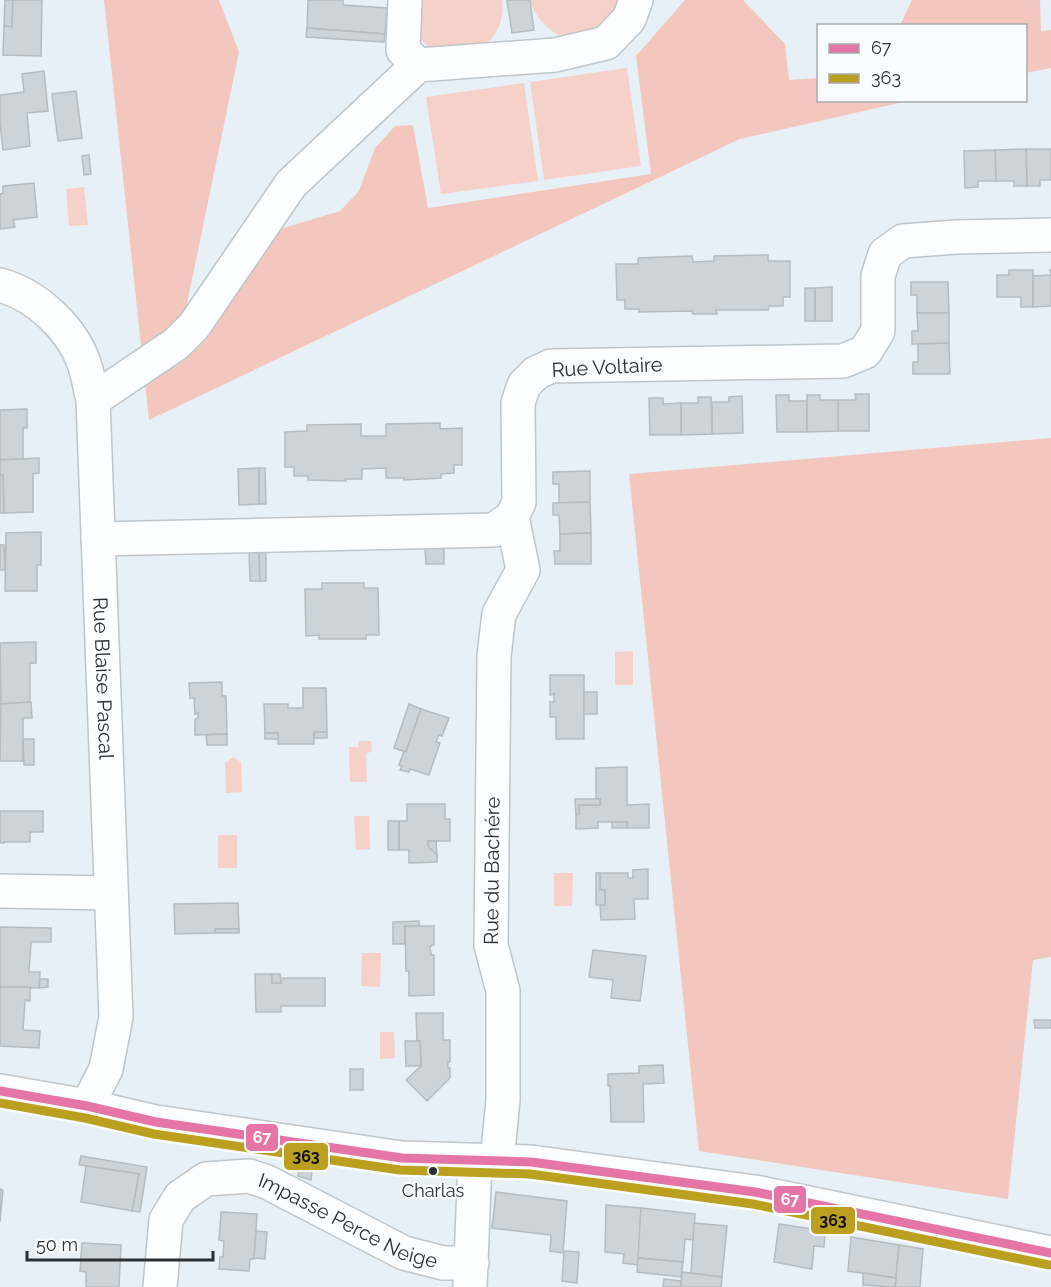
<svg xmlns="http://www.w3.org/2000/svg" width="1051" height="1287" font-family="Raleway,sans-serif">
  <rect width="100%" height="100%" fill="#e6f0f6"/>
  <g fill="#f4c7be">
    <polygon points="104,0 219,0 239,52 183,323 274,231 340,211 359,191 375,148 395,126 413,125 428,208 651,174 636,56 685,0 743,0 785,44 789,80 818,78 818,100 908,101 740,139 149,420"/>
    <polygon points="912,0 1040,0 1041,31 1051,30 1051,68 1026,73 1026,26 900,25"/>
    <polygon points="1051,438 1051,957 1033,960 1008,1199 699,1151 629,474"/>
  </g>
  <g fill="#f6d1ca">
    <path d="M410,0H502C505,18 497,39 480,48C464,56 429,54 419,37C414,27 413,11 410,0Z"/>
    <path d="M530,0H622L606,26C596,30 585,35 574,37C554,40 535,18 530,0Z"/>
    <polygon points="627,68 641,166 544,180 530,82"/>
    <polygon points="524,83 538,181 441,194 426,97"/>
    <polygon points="84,187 88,225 69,226 66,189"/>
    <polygon points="633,651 633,685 615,685 615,652"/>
    <polygon points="359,741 371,741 372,752 366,753 367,782 350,782 349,747 358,747"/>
    <polygon points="233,757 241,762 242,792 226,793 225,763"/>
    <polygon points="354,816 369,816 370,849 356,850"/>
    <rect x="218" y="835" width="19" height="33"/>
    <polygon points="554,873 573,873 572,906 554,906"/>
    <polygon points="362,953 381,953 380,987 361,986"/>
    <polygon points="380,1032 394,1032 395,1058 380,1059"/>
  </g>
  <g fill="#cdd4d9" stroke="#b5bcc1" stroke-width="1.5">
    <polygon points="5,0 13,0 12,27 4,26"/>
    <polygon points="13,0 42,0 41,56 3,55 4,26 12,27"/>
    <polygon points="308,0 343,0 343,5 387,8 385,34 307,28"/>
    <polygon points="507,0 530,0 534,30 512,33"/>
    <polygon points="307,28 385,34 384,42 306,37"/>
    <polygon points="44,71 48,111 27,113 30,146 3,150 0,123 0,95 24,92 22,74"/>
    <polygon points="76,91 82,138 58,141 52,94"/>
    <polygon points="1026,149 1051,149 1051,180 1040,180 1040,186 1027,186"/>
    <polygon points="1026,149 1027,186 1014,186 1014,181 996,181 995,150"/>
    <polygon points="995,150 996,181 978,181 978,187 965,188 964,151"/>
    <polygon points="89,155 91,174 84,175 82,156"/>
    <polygon points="34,183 37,217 13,220 15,227 0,229 0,194 3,193 3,186"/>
    <polygon points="768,255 768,261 790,261 790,297 783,297 783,306 769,306 768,310 716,310 717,314 693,314 692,311 639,312 639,309 625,309 625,300 617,300 616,264 638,264 638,258 692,256 693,262 714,261 714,256"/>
    <polygon points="1009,270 1033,270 1033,307 1021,307 1021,297 997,297 997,275 1009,275"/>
    <polygon points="1050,270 1051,270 1051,306 1033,307 1033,276 1051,275"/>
    <polygon points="911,282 948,282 949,313 917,313 917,295 911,295"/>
    <polygon points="832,287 832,321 815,321 815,288"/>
    <rect x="805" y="288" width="10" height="33"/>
    <polygon points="917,313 949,313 949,343 912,344 912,331 918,331"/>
    <polygon points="949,343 950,374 913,374 913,362 918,362 918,344"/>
    <polygon points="855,394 869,394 869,431 838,431 838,400 856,400"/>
    <polygon points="776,395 789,395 789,401 807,401 807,432 777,432"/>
    <polygon points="807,395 820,395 820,400 838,400 838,431 807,432"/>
    <polygon points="742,396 743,433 712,434 712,402 729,402 729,397"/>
    <polygon points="698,397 711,397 712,434 681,435 681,403 698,403"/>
    <polygon points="649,398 663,398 663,404 681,403 681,435 650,435"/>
    <polygon points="27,409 27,428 23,428 23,459 0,460 0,410"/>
    <polygon points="440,423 440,429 462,428 462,465 454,465 454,473 441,474 441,478 404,480 404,478 386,478 386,468 362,469 362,479 345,479 346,481 308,480 308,476 294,476 294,467 285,467 285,432 307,431 307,425 361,424 361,436 386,436 386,424"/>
    <polygon points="39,458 39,473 33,474 33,512 4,513 3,475 0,475 0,460"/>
    <polygon points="259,468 265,468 266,504 259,504"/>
    <polygon points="259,468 259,504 239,505 238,469"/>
    <polygon points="590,471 590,502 559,503 559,484 553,484 553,472"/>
    <polygon points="0,475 3,475 4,513 0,513"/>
    <polygon points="590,502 591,533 560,534 559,515 553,515 553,503"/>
    <polygon points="41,532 41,565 37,565 37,591 5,591 6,533"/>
    <polygon points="591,533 591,564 555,564 554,551 560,551 560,534"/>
    <polygon points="0,545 4,545 5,570 0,570"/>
    <polygon points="425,547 444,547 444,564 426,564"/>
    <polygon points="249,551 259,551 260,581 250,581"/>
    <polygon points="259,551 266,551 266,581 260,581"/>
    <polygon points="322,583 364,583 364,588 378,588 379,635 366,635 366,639 319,639 319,635 306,636 305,589 322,589"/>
    <polygon points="36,642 36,663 30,663 30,702 1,704 0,643"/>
    <polygon points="550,675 584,675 584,739 556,739 556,717 550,717 550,702 554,702 554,694 550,695"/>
    <polygon points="222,682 222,696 226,696 227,734 195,735 195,719 198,718 198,713 195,714 194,698 190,698 189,683"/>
    <polygon points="303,688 326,688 327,732 314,732 314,744 278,744 278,733 265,733 264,704 288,704 288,708 303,708"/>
    <rect x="584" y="692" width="13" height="22"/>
    <polygon points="31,702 32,718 23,718 23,761 0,761 1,704"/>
    <polygon points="409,704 421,709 406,752 394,748"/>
    <polygon points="421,709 449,718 442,736 439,735 436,742 440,743 429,775 410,769 409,772 400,770 402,766 399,765 404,751 406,752"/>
    <rect x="314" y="732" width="13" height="6"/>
    <rect x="265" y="733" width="13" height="6"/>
    <polygon points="227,734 227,745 207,745 206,735"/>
    <polygon points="23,739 34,739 34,765 24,765"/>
    <polygon points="627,767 627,805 649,804 649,828 627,828 627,822 598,822 598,828 576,829 576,815 579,814 579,805 600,805 600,799 596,799 596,768"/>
    <polygon points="575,799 600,799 600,805 579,805 579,814 576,815"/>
    <polygon points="407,804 445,804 445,819 450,819 450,841 428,841 428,846 437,855 437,862 409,863 409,850 399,850 399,821 407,821"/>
    <polygon points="0,811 43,811 43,832 30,832 30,842 4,842 4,843 0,843"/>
    <rect x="388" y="821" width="11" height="29"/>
    <rect x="612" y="822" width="15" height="6"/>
    <polygon points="428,841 436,841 437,855 428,846"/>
    <polygon points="648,869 648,899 634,899 635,919 601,920 600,905 605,905 605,890 600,890 600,873 628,873 628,878 633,878 633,870"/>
    <polygon points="596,873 600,873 600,890 605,890 605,905 596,905"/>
    <polygon points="238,903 239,929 215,929 215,933 175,934 174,904"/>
    <polygon points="419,921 419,926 405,926 405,944 393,944 393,922"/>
    <polygon points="405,926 434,926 434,945 430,946 431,955 434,955 434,995 409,996 409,971 406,971"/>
    <polygon points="0,927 51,928 51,942 31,942 29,972 40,972 39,988 0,987"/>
    <rect x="215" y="929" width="24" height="4"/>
    <polygon points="593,950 646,956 640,1001 611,998 613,980 589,977"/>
    <polygon points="255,974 272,974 272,983 281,983 280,978 325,978 325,1006 281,1006 281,1012 256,1012"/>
    <polygon points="272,974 280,974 281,983 272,983"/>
    <polygon points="40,979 48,979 48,987 39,988"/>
    <polygon points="0,987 30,987 30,1001 25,1000 23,1030 40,1031 39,1048 0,1046"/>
    <polygon points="416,1013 443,1013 443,1040 450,1040 450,1062 448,1062 448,1068 450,1068 450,1078 427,1101 406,1080 421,1066 420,1041 417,1041"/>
    <polygon points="1034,1020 1051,1020 1051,1028 1035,1028"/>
    <polygon points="405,1041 420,1041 421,1066 406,1066"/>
    <polygon points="663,1065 664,1083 643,1084 644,1122 611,1122 610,1086 608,1086 608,1074 639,1073 639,1066"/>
    <rect x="350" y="1069" width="13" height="21"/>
    <polygon points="81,1156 147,1167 140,1212 132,1211 139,1174 79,1165"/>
    <polygon points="86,1166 139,1174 132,1211 81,1202"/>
    <polygon points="299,1170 312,1171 311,1180 298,1176"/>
    <polygon points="0,1189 3,1190 0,1222"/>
    <polygon points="496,1192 567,1201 563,1253 550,1251 551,1235 492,1228"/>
    <polygon points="606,1205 641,1208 638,1265 623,1263 624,1254 605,1252"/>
    <polygon points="641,1208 695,1214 694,1240 685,1239 683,1262 638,1258"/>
    <polygon points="221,1212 257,1214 254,1259 250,1259 249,1271 219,1269 220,1257 223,1257 224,1241 219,1240"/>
    <polygon points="694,1223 727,1226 722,1277 691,1273"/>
    <polygon points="779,1224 825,1231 824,1247 814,1246 812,1269 774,1262"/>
    <polygon points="256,1231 267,1232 265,1259 254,1258"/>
    <polygon points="851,1237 899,1245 896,1278 848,1271"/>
    <polygon points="82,1243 121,1245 119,1287 86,1287 86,1272 80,1271"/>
    <polygon points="899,1245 923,1249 920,1287 895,1287"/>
    <polygon points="564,1251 579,1252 577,1283 562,1281"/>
    <polygon points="638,1258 683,1262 681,1277 637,1272"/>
    <polygon points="682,1272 722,1277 721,1287 681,1287"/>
    <polygon points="863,1273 896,1278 895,1287 863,1285"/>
    <polygon points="664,1279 681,1281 681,1287 663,1287"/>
  </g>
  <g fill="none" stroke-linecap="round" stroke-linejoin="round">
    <defs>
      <g id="minor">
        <polyline points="405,0 403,50 418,65"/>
        <path id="s1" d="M0,285C36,295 71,327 84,363C88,375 90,388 93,400L116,1017L106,1069L87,1106"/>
        <polyline points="93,400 176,344 194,326 291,184 418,65 555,55 606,43 629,19 636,0"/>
        <polyline points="98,539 494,530 512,517 519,502 518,403 524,385 536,373 551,366 843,361 865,352 878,331 878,276 885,254 903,241 957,237 1051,235"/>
        <polyline points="0,891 111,893"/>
        <path id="s2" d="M497,1161L503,1100V991L491,945L494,656L499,614L523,570L512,517"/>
        <path id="s3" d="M160,1287L166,1220L180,1197L206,1179L249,1176L267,1182L404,1253L443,1263H472"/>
        <polyline points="470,1287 475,1161"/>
      </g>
      <polyline id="major" points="0,1091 87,1106 156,1122 402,1158 531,1162 755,1192 1051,1253"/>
    </defs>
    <use href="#minor" stroke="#bec6cb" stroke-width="36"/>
    <use href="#major" stroke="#bec6cb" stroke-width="36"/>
    <use href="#minor" stroke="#fbfdfe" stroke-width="33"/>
    <use href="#major" stroke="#fbfdfe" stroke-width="33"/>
    <defs>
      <polyline id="bus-1" points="0,1091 87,1106 156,1122 402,1158 531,1162 755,1192 1051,1253"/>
      <polyline id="bus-2" points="0,1103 85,1118 154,1134 400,1170 530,1174 753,1204 1049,1265"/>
    </defs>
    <use href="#bus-1" stroke="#f8fcfe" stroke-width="14"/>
    <use href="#bus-2" stroke="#f8fcfe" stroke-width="14"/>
    <use href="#bus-1" stroke="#e675a7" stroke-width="9"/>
    <use href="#bus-2" stroke="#baa01e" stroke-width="9"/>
  </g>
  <circle fill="#2a3034" stroke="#f8fcfe" stroke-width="2" cx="433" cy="1171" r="5"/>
  <g text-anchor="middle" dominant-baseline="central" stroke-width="4.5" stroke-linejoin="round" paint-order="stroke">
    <g font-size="18" fill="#2a3034" stroke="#f8fcfe">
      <text x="433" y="1190">Charlas</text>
    </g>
    <g font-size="20" fill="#2a3034" stroke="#f8fcfe">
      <text transform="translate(607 367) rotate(-3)">Rue Voltaire</text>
      <text stroke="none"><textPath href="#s1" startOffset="435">Rue Blaise Pascal</textPath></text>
      <text stroke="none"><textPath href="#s2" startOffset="292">Rue du Bachére</textPath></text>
      <text stroke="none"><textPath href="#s3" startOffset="278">Impasse Perce Neige</textPath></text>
    </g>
  </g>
  <g stroke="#f8fcfe" stroke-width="2">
    <rect x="245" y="1123" width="34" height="29" rx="6" fill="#e675a7"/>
    <rect x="283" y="1142" width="46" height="29" rx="6" fill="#baa01e"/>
    <rect x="773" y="1185" width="34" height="29" rx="6" fill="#e675a7"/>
    <rect x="810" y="1206" width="46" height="29" rx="6" fill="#baa01e"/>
  </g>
  <g font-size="16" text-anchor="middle" font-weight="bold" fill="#fff">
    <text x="262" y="1143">67</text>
    <text x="790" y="1205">67</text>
  </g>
  <g font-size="16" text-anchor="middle" font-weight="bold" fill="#111">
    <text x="306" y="1162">363</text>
    <text x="833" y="1226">363</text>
  </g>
  <rect x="817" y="24" width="210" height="78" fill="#f8fcfe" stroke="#a6aaad" stroke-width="1.5"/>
  <rect x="829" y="44" width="30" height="9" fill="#e675a7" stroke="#a6aaad" stroke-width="1.5"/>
  <text x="871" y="54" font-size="18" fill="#2a3034">67</text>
  <rect x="829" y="74" width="30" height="9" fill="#baa01e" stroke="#a6aaad" stroke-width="1.5"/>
  <text x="871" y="84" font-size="18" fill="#2a3034">363</text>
  <path d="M27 1251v9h186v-9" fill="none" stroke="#2a3034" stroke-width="3"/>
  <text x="36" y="1251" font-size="18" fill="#2a3034" stroke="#f8fcfe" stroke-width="4.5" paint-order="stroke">50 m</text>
</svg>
